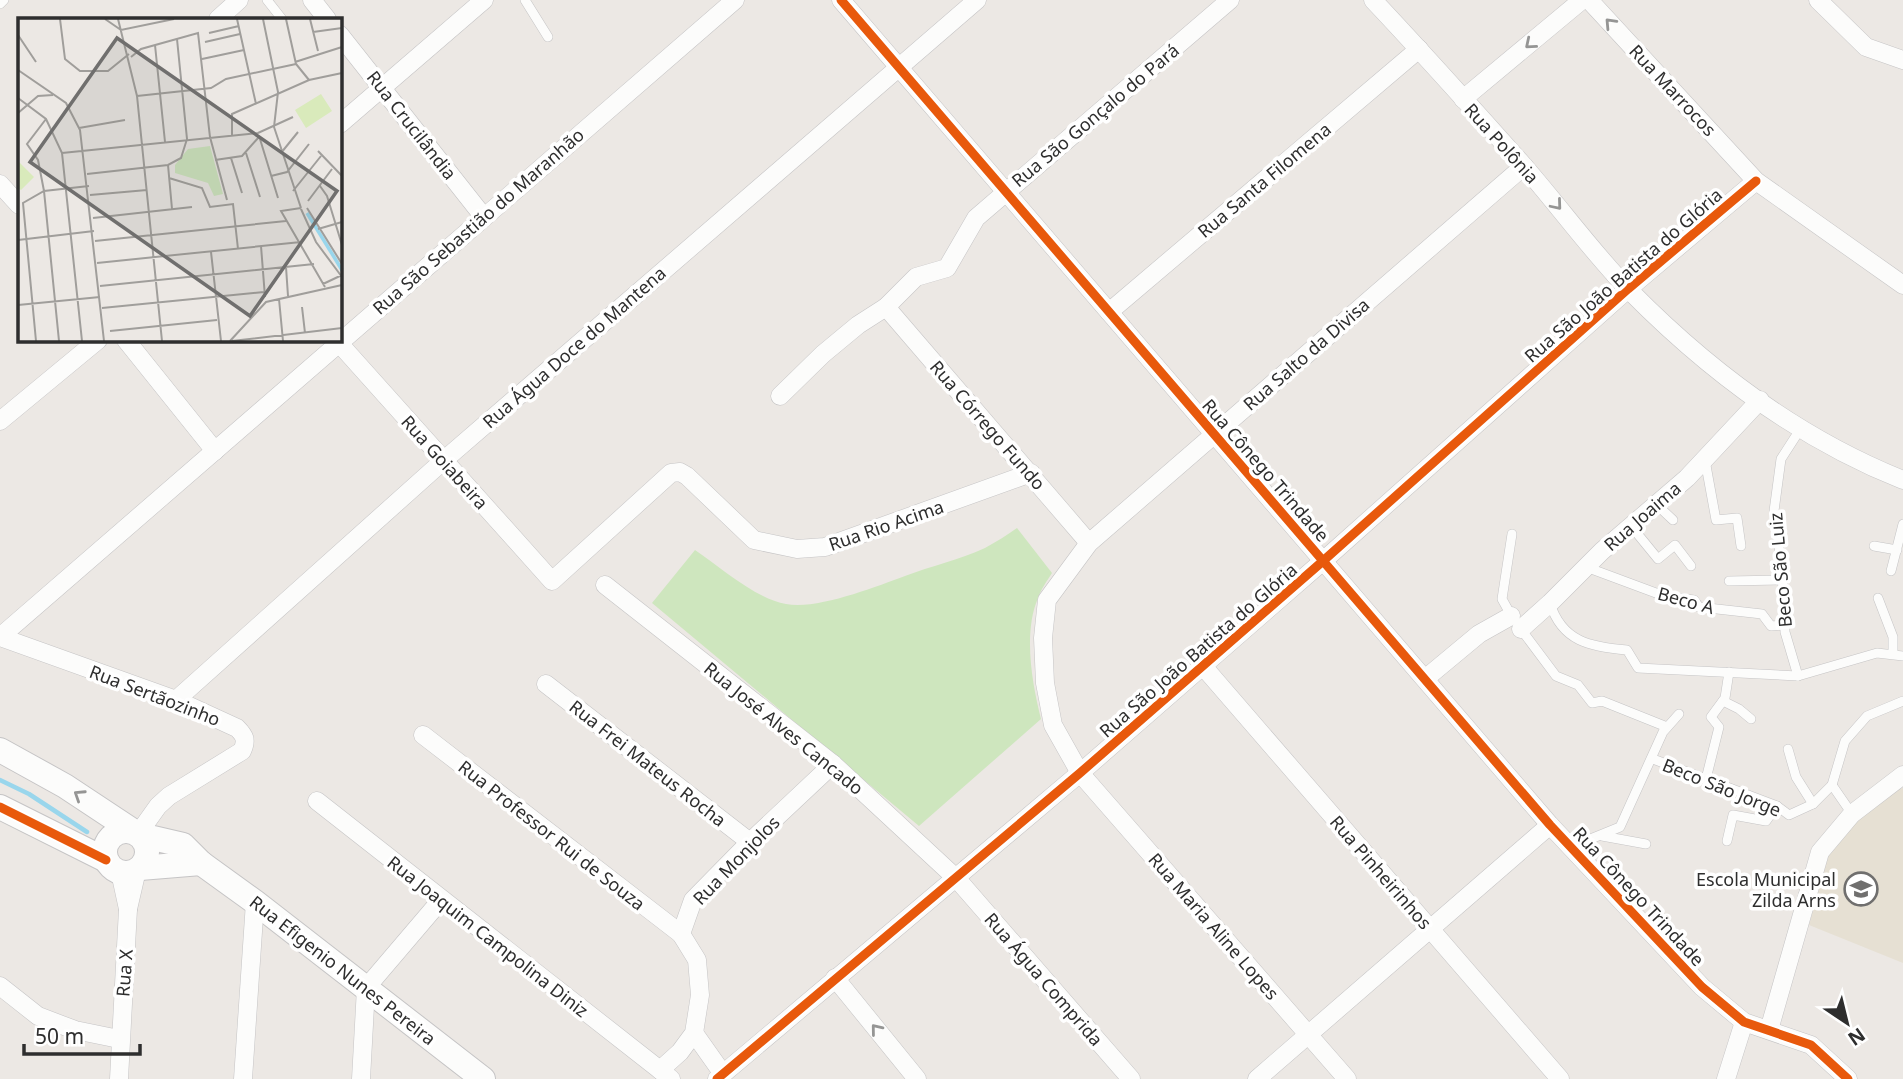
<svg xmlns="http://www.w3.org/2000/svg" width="1903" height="1079" font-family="'Noto Sans',sans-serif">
  <rect width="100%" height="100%" fill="#ece8e4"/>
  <polygon fill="#e6e0d3" points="1903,788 1903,963 1809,925 1829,853 1857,821 1896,790"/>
  <path fill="#cee6be" d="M1017,528L1052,573C1047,581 1041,589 1038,598C1023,633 1032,683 1041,719L919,826L652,603L695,550C720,567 756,599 786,604C817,610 875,587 905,576C931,566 959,560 985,548C996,542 1007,535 1017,528Z"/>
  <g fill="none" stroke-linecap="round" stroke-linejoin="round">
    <polyline stroke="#99d6ec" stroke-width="4.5" points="0,780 29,794 87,832"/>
    <defs>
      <g id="lane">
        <polyline points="267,0 282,19"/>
        <polyline points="525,0 548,37"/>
        <polyline points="0,4 4,0"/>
        <polyline points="1705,460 1716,520 1737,518 1741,546"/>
        <polyline points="1656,504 1673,520"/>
        <polyline points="1631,526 1658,559 1675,545 1691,566"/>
        <polyline points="1512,534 1502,599 1512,617"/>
        <polyline points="1874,546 1897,550"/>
        <polyline points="1586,567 1664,596 1694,600 1699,607 1762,614 1771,626 1784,625"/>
        <polyline points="1891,571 1903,524"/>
        <polyline points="1729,581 1782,580"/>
        <polyline points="1878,598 1893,637 1893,654"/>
        <path d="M1550,603C1562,642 1591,647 1627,650L1638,668L1798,676L1877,653L1903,656"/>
        <polyline points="1520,628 1556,676 1578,685 1592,703 1602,701 1667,727"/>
        <polyline points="1798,676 1785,632 1782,570 1774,511 1781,459 1801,428"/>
        <polyline points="1723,701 1739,709 1751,719"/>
        <polyline points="1788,749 1796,777 1813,804"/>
        <polyline points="1653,759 1777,806 1789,815 1813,804 1832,785 1845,741 1867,716 1903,701"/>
        <polyline points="1706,779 1719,727 1711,717 1725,698 1729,672"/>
        <polyline points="1832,785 1852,814"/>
        <polyline points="1602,836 1646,844"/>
        <polyline points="1727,841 1733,815 1766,821 1777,806"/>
        <polyline points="1575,851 1588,840 1620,827 1663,732 1679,714"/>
      </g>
      <g id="street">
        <polyline points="312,0 327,19"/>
        <polyline points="841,0 1550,825 1702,987 1744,1022 1811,1045 1848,1079"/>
        <path d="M1373,0C1424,54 1474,110 1523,165C1559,206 1592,252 1630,291C1707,369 1800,439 1903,480"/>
        <polyline points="1589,0 1756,181 1903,285"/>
        <polyline points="1818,0 1866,47 1903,60"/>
        <polyline points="218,19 239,0"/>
        <polyline points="340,35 483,216"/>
        <polyline points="1463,99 1582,0"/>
        <polyline points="340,124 484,0"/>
        <polyline points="0,184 19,205"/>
        <polyline points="886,307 1089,543"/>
        <polyline points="1109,312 1419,49"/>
        <polyline points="126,340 215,451"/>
        <polyline points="338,342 552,581 671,473 680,472 687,476 754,540 797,549 825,547 1031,473"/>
        <polyline points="780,396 823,354 858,325 886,307 916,277 947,268 976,218 1230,0"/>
        <polyline points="0,421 98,340"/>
        <polyline points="605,585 833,764 957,879 1131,1079"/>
        <polyline points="1521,629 1550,603 1602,551 1687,478 1760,400"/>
        <polyline points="0,637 735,0"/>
        <path d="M0,637L176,700L237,728C245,736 247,740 242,751L169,796L158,806L138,834"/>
        <polyline points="1202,665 1560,1079"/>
        <polyline points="1426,678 1479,634 1511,616"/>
        <polyline points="546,684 750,842"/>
        <polyline points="176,700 443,461 977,0"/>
        <polyline points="423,735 681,934"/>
        <polyline points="317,801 660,1070"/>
        <polyline points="120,872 128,909 137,870"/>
        <polyline points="835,978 917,1079"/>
        <polyline points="0,986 38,1016 75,1030 119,1039"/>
        <polyline points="1769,1030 1820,852 1852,814 1903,775"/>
        <polyline points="694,1033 723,1074"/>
        <polyline points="119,1079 128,909"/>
        <polyline points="243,1079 255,902"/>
        <polyline points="361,1079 366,988 441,900"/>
        <polyline points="671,1079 660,1070 680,1052 694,1033 700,995 697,960 681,934 693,900 750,842 833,764"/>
        <polyline points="717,1079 1080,773 1323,561 1628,289 1756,181"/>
        <polyline points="1257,1079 1550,825"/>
        <polyline points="1347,1079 1080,773 1053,725 1045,683 1043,638 1047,600 1089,543 1524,166"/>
        <polyline points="1726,1079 1744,1022"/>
      </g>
      <g id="secondary">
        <polyline points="0,750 65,786 136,833"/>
        <polyline points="0,807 106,860"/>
        <circle cx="126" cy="852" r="21"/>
        <polyline points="140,835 183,845 201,863 255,902 483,1079"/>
        <polyline points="140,868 201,863"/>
      </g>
    </defs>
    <use href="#lane" stroke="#c5c4c5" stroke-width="10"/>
    <use href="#street" stroke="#c5c4c5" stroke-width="19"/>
    <use href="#secondary" stroke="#c5c4c5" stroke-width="26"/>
    <use href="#lane" stroke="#fcfcfb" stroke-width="9"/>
    <use href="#street" stroke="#fcfcfb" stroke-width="18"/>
    <use href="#secondary" stroke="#fcfcfb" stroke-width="24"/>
    <defs>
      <g id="cycleway">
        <polyline points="841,0 1550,825 1702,987 1744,1022 1811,1045 1848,1079"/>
        <polyline points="0,807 106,860"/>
        <polyline points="717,1079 1080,773 1323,561 1628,289 1756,181"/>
      </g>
    </defs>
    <use href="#cycleway" stroke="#fff" stroke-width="13"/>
    <use href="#cycleway" stroke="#e8590c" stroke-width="9"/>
  </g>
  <defs><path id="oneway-chevron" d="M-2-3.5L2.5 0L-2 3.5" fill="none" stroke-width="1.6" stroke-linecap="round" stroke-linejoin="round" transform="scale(1.75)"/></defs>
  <g stroke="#959594">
    <use href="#oneway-chevron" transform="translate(1610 23) rotate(-133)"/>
    <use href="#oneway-chevron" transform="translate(1530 44) rotate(140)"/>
    <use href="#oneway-chevron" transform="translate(1557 205) rotate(50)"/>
    <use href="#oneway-chevron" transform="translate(79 795) rotate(-147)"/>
    <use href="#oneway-chevron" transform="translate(876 1029) rotate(-129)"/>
  </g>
  <defs>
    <symbol id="school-ring" viewBox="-11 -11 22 22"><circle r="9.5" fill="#fff" stroke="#706f6e" stroke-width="1.5"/><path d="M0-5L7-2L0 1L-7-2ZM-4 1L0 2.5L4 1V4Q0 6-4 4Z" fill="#706f6e"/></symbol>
  </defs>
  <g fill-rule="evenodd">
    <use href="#school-ring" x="1842" y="870" width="38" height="38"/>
  </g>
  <g text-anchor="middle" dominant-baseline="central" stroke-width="7" stroke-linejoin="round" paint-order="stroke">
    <g font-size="18" fill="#2e2e2e" stroke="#fff">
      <text transform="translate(1673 90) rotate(47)">Rua Marrocos</text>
      <text transform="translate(1095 115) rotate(-40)">Rua São Gonçalo do Pará</text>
      <text transform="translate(412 125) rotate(52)">Rua Crucilândia</text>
      <text transform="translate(1502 143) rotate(48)">Rua Polônia</text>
      <text transform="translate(1264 180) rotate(-40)">Rua Santa Filomena</text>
      <text transform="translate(478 221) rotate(-41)">Rua São Sebastião do Maranhão</text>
      <text transform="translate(1623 275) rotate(-41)">Rua São João Batista do Glória</text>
      <text transform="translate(574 347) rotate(-41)">Rua Água Doce do Mantena</text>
      <text transform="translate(1306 354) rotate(-41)">Rua Salto da Divisa</text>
      <text transform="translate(988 425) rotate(49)">Rua Córrego Fundo</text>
      <text transform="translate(445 462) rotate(48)">Rua Goiabeira</text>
      <text transform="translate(1266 470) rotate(49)">Rua Cônego Trindade</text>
      <text transform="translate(1642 516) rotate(-41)">Rua Joaima</text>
      <text transform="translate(886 525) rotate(-19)">Rua Rio Acima</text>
      <text transform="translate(1780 570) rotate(-95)">Beco São Luiz</text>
      <text transform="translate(1686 600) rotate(15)">Beco A</text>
      <text transform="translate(1198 650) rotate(-41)">Rua São João Batista do Glória</text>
      <text transform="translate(155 695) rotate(21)">Rua Sertãozinho</text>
      <text transform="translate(784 728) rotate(39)">Rua José Alves Cancado</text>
      <text transform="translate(648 763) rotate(38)">Rua Frei Mateus Rocha</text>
      <text transform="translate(1722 787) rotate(22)">Beco São Jorge</text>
      <text transform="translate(552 835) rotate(38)">Rua Professor Rui de Souza</text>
      <text transform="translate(736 860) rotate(-46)">Rua Monjolos</text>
      <text transform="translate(1381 872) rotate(49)">Rua Pinheirinhos</text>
      <text transform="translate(1639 896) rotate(47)">Rua Cônego Trindade</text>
      <text transform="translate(1214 926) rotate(49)">Rua Maria Aline Lopes</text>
      <text transform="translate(488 936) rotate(38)">Rua Joaquim Campolina Diniz</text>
      <text transform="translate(343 970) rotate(38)">Rua Efigenio Nunes Pereira</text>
      <text transform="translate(124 973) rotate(-86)">Rua X</text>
      <text transform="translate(1044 979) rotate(49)">Rua Água Comprida</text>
    </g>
    <g font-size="18" fill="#2e2e2e" stroke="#fff" text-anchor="end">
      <text x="1836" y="879">Escola Municipal<tspan x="1836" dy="21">Zilda Arns</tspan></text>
    </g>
  </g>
  <g transform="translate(18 18)">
    <rect width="324" height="324" fill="#ece8e4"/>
    <path d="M192,128L205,176L196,178L190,165L157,155V147L170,131Z" fill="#cee6be"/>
    <path d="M303,76L314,93L288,110L277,92ZM0,143L16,159L3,172L0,170Z" fill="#d9eabb"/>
    <path fill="none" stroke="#99d6ec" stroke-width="3.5" d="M289,195L324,252"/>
    <path fill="none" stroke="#a09e9b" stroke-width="2" d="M42,1L47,41L62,53H90L111,36M87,1L103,12L156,1M100,1L119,78L144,323M219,1L238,86M245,1L260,74L256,109L283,190M268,1L278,46L291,62M292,1L300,33M295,14L324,10M191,15L221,8M0,17L18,44M187,24L222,16M137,27L147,124M113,39L123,31L180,15L192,119L209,182M184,41L226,32M277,44L324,29M0,52L48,85L62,112L86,323M119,78L193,70L208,61L278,46M0,80L28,101L44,135L64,323M0,95L20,78L35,77M28,101L9,126L20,142L26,173L41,323M61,110L107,102M214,118V96L291,62L324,55M242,121L260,180M300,133L324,158M44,135L240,115L275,99M228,135L242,179M263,135L280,114M213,140L224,175M197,142L224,138L241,119M150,147L154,191M69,156L150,147L163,140L169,121L159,21M253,158L269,154L291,126M151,160L184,170L192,189L215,186L220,231M302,168L309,178L324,227M275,173L303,138M72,177L129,172M290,183L314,151M283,190L263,193L307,269M289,190L324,246M283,191L298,224L324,259M75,200L174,189M300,211L324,204M0,222L76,213M77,223L268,203M243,228L247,279M193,234L203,323M79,245L283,224M268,249L270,278M305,266L324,257M82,268L296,246M261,281L265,323M0,287L82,279M284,289L287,315M84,290L246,274M92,313L199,302M18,323L5,185L26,173L71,168M212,323L248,284L324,267M214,323L324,310"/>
    <path fill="#706f6e" fill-opacity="0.15" stroke="#706f6e" stroke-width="3.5" d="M99,20L319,173L232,298L12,144Z"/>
    <rect width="324" height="324" fill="none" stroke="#2e2e2e" stroke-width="3.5"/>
  </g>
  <g transform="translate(1847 1023) rotate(145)" stroke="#ffffff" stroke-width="5" paint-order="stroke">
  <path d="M0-5L12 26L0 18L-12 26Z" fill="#2e2e2e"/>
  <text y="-10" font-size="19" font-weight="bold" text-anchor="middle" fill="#2e2e2e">N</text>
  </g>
  <path d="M24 1044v10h116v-10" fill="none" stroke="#2e2e2e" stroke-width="3.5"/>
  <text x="35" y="1044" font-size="21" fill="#2e2e2e" stroke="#ffffff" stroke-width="5" paint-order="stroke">50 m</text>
</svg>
